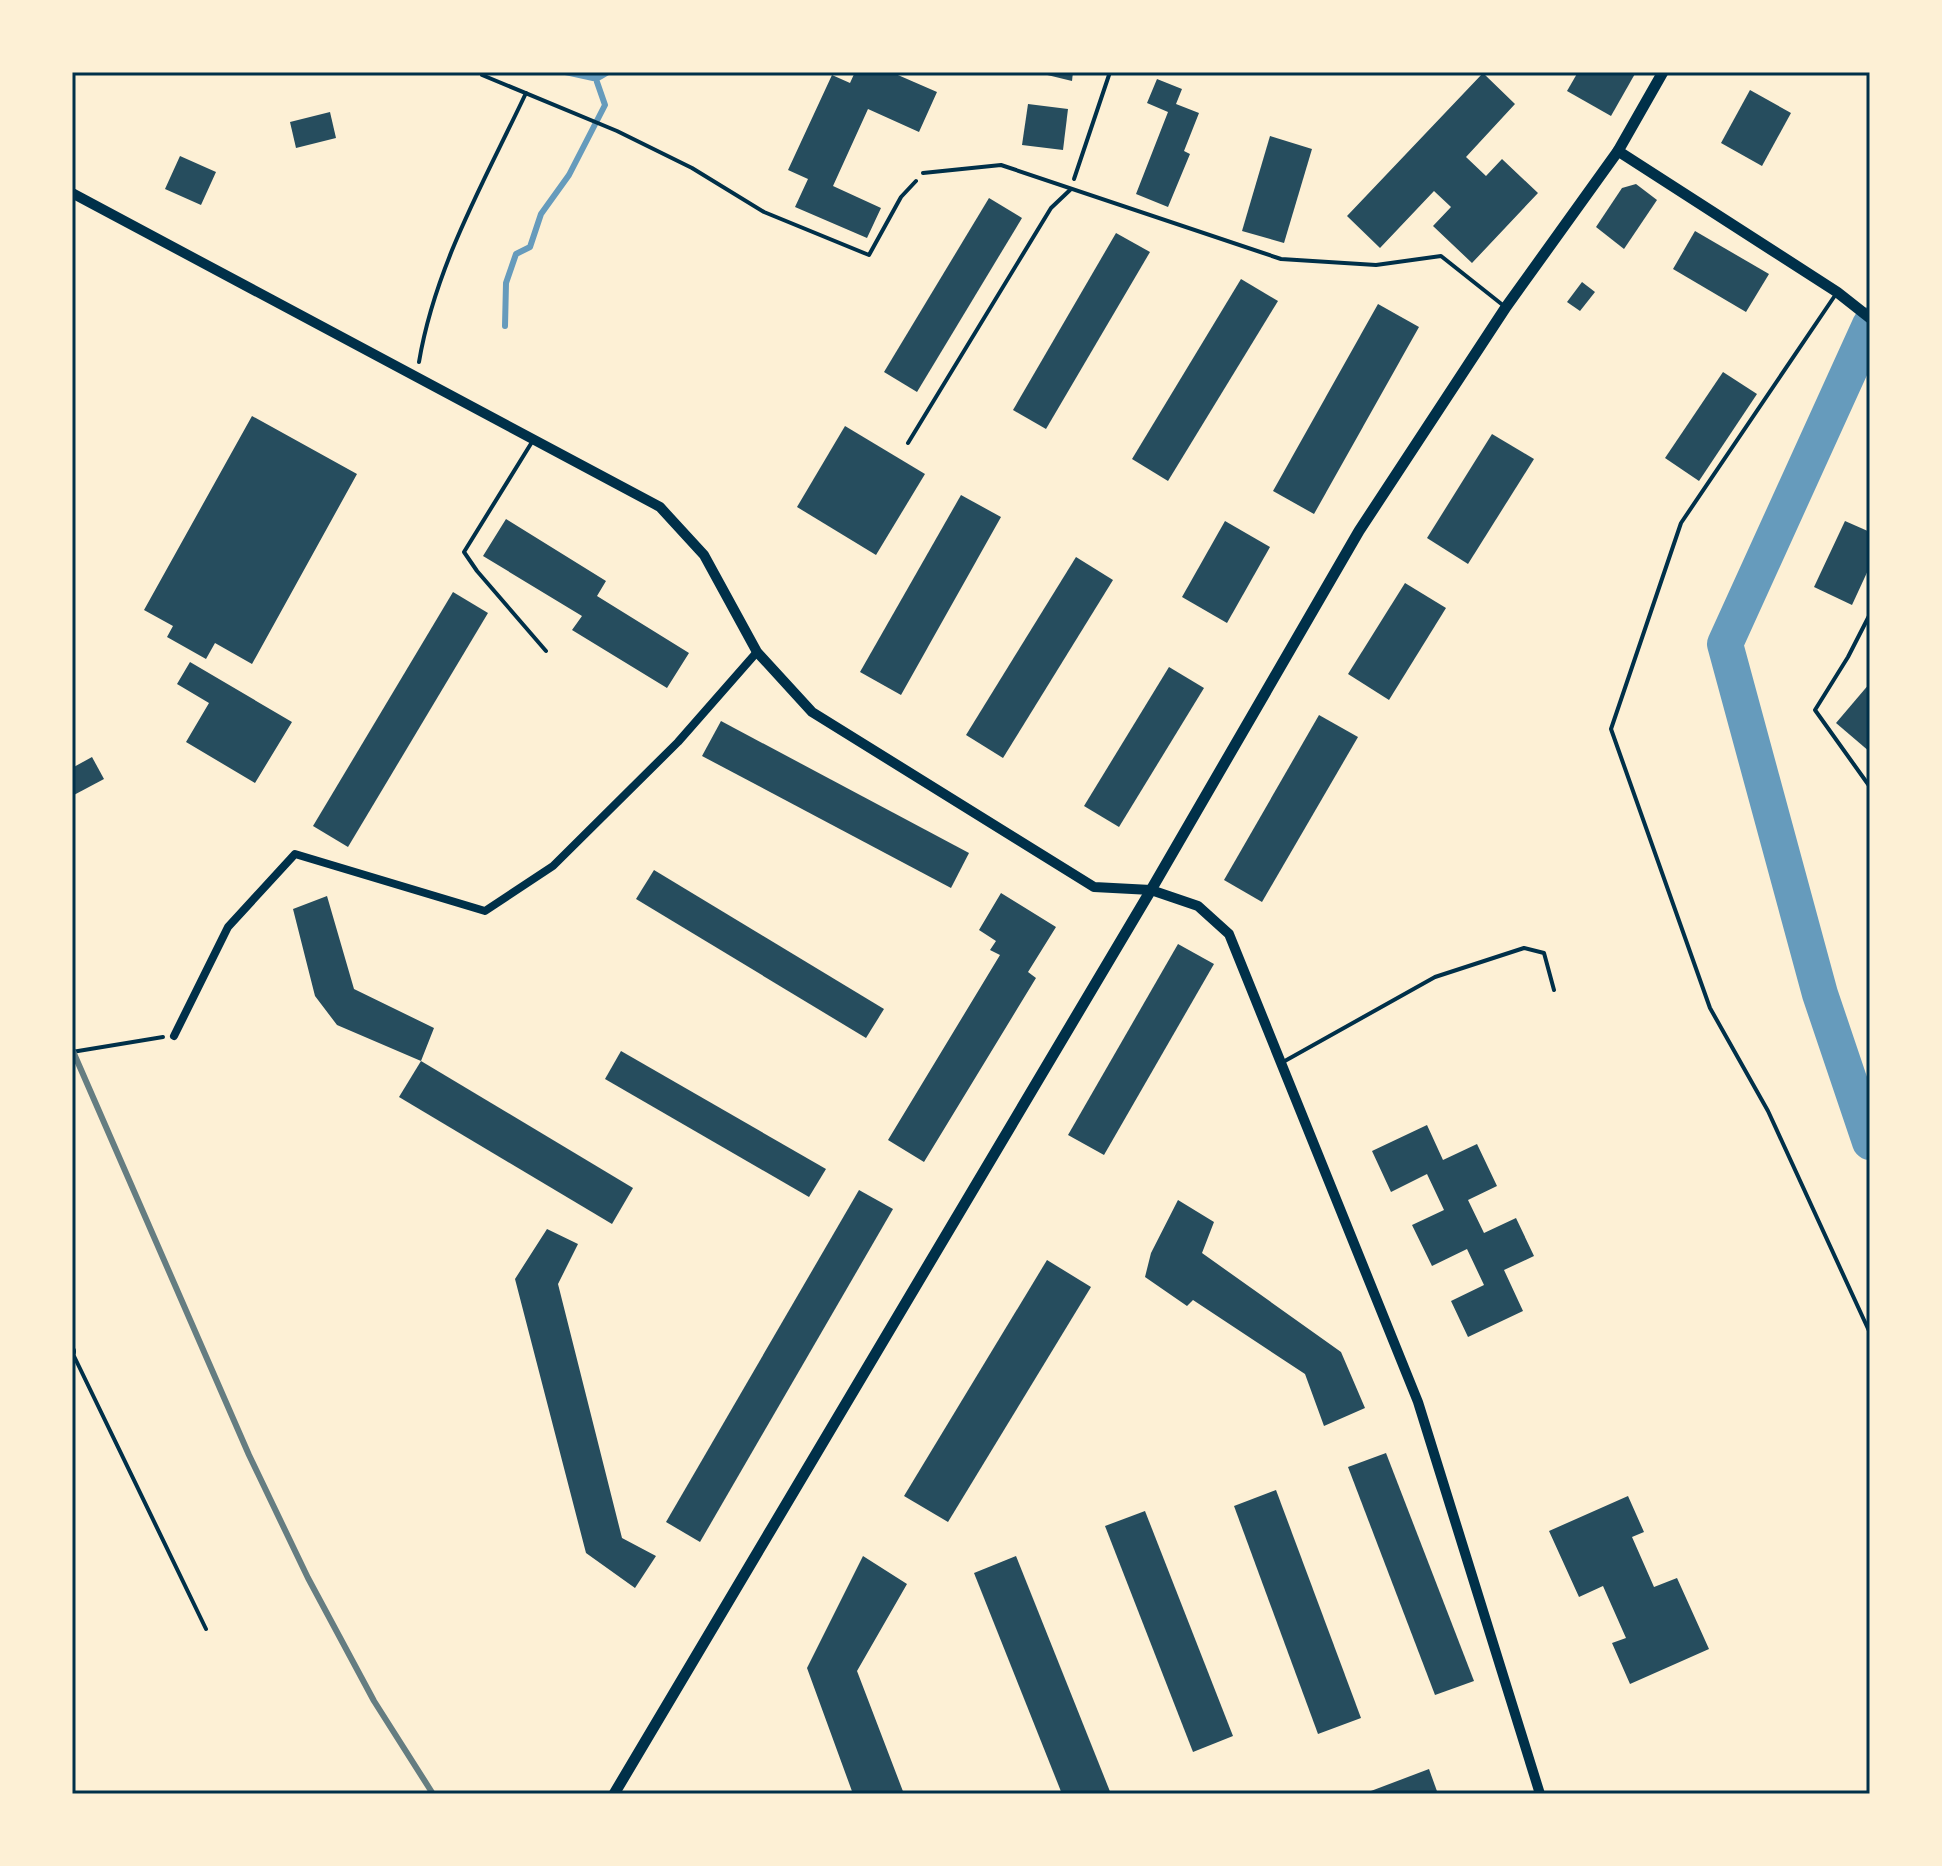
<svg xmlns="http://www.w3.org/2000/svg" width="1942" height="1866" font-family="Helvetica,sans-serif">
  <rect width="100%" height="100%" fill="#fdf0d5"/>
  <polygon fill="#669bbc" points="551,72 614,72 597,82"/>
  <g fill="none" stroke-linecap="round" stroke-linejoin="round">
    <polyline stroke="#669bbc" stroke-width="6" points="505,326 506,283 516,254 530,247 541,214 569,175 605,105 597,82"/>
    <polyline stroke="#669bbc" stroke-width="36" points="1870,325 1725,644 1820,994 1870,1142"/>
  </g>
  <g fill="#264d5e">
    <polygon points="855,72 891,72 937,92 919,132 868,109 833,186 881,208 867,238 795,207 808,179 788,170 832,75 850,83"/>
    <polygon points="1035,72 1073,72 1072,81"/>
    <polygon points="1578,72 1636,72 1611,116 1567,91"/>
    <polygon points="1483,73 1515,104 1466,157 1486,176 1502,159 1538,193 1472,263 1433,226 1451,207 1434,191 1380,248 1347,216"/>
    <polygon points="1157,79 1182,89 1176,104 1199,113 1184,151 1190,154 1168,207 1136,194 1168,112 1147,103"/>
    <polygon points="1750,90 1791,113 1762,166 1721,143"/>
    <polygon points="1028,104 1068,109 1063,150 1022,145"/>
    <polygon points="330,112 336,138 296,148 290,122"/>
    <polygon points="1270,136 1312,149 1284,243 1242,231"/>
    <polygon points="180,156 216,172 201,205 165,189"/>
    <polygon points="1636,184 1657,200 1624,249 1596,227 1622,188"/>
    <polygon points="989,198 1022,218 917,392 884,372"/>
    <polygon points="1695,231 1769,274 1746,312 1673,269"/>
    <polygon points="1116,233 1150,252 1046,429 1013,410"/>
    <polygon points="1241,279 1278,301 1168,481 1132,459"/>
    <polygon points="1582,282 1595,292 1580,311 1567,302"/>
    <polygon points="1378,304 1419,327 1314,514 1273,491"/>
    <polygon points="1723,372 1757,394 1699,481 1665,458"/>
    <polygon points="252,416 357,474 252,664 215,643 206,659 167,637 173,626 144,610"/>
    <polygon points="845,426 925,474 876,555 797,507"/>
    <polygon points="1492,434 1534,459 1468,564 1427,538"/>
    <polygon points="961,495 1001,517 901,695 860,672"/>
    <polygon points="506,519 606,581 597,596 689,653 667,688 572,630 582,616 483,556"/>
    <polygon points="1225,521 1270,547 1227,623 1182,597"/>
    <polygon points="1845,521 1870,532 1870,566 1852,605 1814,587"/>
    <polygon points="1076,557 1113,580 1003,758 966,735"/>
    <polygon points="1405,583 1446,608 1389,700 1348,674"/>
    <polygon points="453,592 488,613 348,847 313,826"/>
    <polygon points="190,662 292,722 255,783 186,742 209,703 177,684"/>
    <polygon points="1169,667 1204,688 1119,827 1084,806"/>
    <polygon points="1870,683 1870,752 1836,723"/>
    <polygon points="1319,715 1358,737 1262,902 1224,880"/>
    <polygon points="721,721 969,853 951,888 702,756"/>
    <polygon points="92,757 104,779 72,796 72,768"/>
    <polygon points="654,870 884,1009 866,1038 636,899"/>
    <polygon points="1001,893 1056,927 1028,972 1036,978 924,1162 888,1140 1000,955 990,950 996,941 979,930"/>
    <polygon points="327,896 354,989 434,1028 421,1061 337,1025 315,996 293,909"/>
    <polygon points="1178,944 1214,964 1104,1155 1068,1135"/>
    <polygon points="621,1051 826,1169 809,1197 605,1079"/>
    <polygon points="421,1061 633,1188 612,1224 399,1097"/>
    <polygon points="1427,1125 1443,1160 1477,1144 1497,1186 1468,1200 1484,1233 1516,1218 1534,1256 1504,1270 1523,1311 1468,1337 1451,1301 1484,1285 1467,1249 1432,1266 1412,1225 1444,1210 1427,1174 1391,1192 1372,1151"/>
    <polygon points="859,1190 893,1209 700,1542 666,1522"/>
    <polygon points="1178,1200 1214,1222 1202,1253 1341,1352 1365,1408 1324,1426 1305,1374 1193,1300 1187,1306 1145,1277 1151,1253"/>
    <polygon points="547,1229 578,1244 558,1284 622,1538 656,1556 635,1588 586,1553 515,1279"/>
    <polygon points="1047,1260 1091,1287 948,1522 904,1496"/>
    <polygon points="1386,1453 1474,1681 1435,1695 1348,1467"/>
    <polygon points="1276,1490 1361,1718 1318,1734 1234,1506"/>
    <polygon points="1628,1496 1644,1532 1632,1537 1654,1587 1677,1578 1709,1649 1630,1684 1612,1643 1626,1638 1603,1586 1579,1597 1549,1531"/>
    <polygon points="1145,1511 1233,1736 1193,1752 1105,1526"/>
    <polygon points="863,1556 907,1584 857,1671 904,1794 853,1794 807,1668"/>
    <polygon points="1016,1556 1111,1794 1062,1794 974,1573"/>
    <polygon points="1429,1769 1438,1794 1363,1794"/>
  </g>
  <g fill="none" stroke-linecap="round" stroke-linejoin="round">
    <g stroke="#003049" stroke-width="4">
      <polyline points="483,72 482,75 617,131 692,168 764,212 869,255 901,197 916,181"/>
      <polyline points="1074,179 1110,72"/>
      <path d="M419,362C435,266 485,180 526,93"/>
      <polyline points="72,1052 163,1037"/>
    </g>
    <g stroke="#003049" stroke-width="4">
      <polyline points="923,173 1001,165 1281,259 1376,265 1441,256 1504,306"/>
      <polyline points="1836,294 1681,523 1611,729 1710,1008 1768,1111 1870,1333"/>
      <polyline points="532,442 464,552 477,571 546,651"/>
      <polyline points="908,443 1051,208 1070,190"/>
      <polyline points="1870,614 1848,657 1815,710 1870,787"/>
      <polyline points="1283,1062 1435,977 1524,948 1544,953 1554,990"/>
      <polyline points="72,1352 206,1629"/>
    </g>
    <g stroke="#003049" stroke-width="8">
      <polyline points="174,1036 228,927 295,854 485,911 553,866 678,742 757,652"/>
      <polyline points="72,1351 72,1352"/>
    </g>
    <polyline stroke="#003049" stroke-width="10" points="72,193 660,507 704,555 757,652 812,712 1094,887 1151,890 1198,906 1229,934 1418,1402 1540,1794"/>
    <g stroke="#003049" stroke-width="11">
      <polyline points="1618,151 1837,292 1870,318"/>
      <polyline points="614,1794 1151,890 1359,531 1506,307 1618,151 1663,72"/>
    </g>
    <polyline stroke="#657d81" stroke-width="6" points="72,1049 249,1455 308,1578 374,1701 433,1794"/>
  </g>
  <rect width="1942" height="1866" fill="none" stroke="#fdf0d5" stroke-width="148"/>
  <rect x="74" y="74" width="1794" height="1718" fill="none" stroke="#003049" stroke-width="3"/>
</svg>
